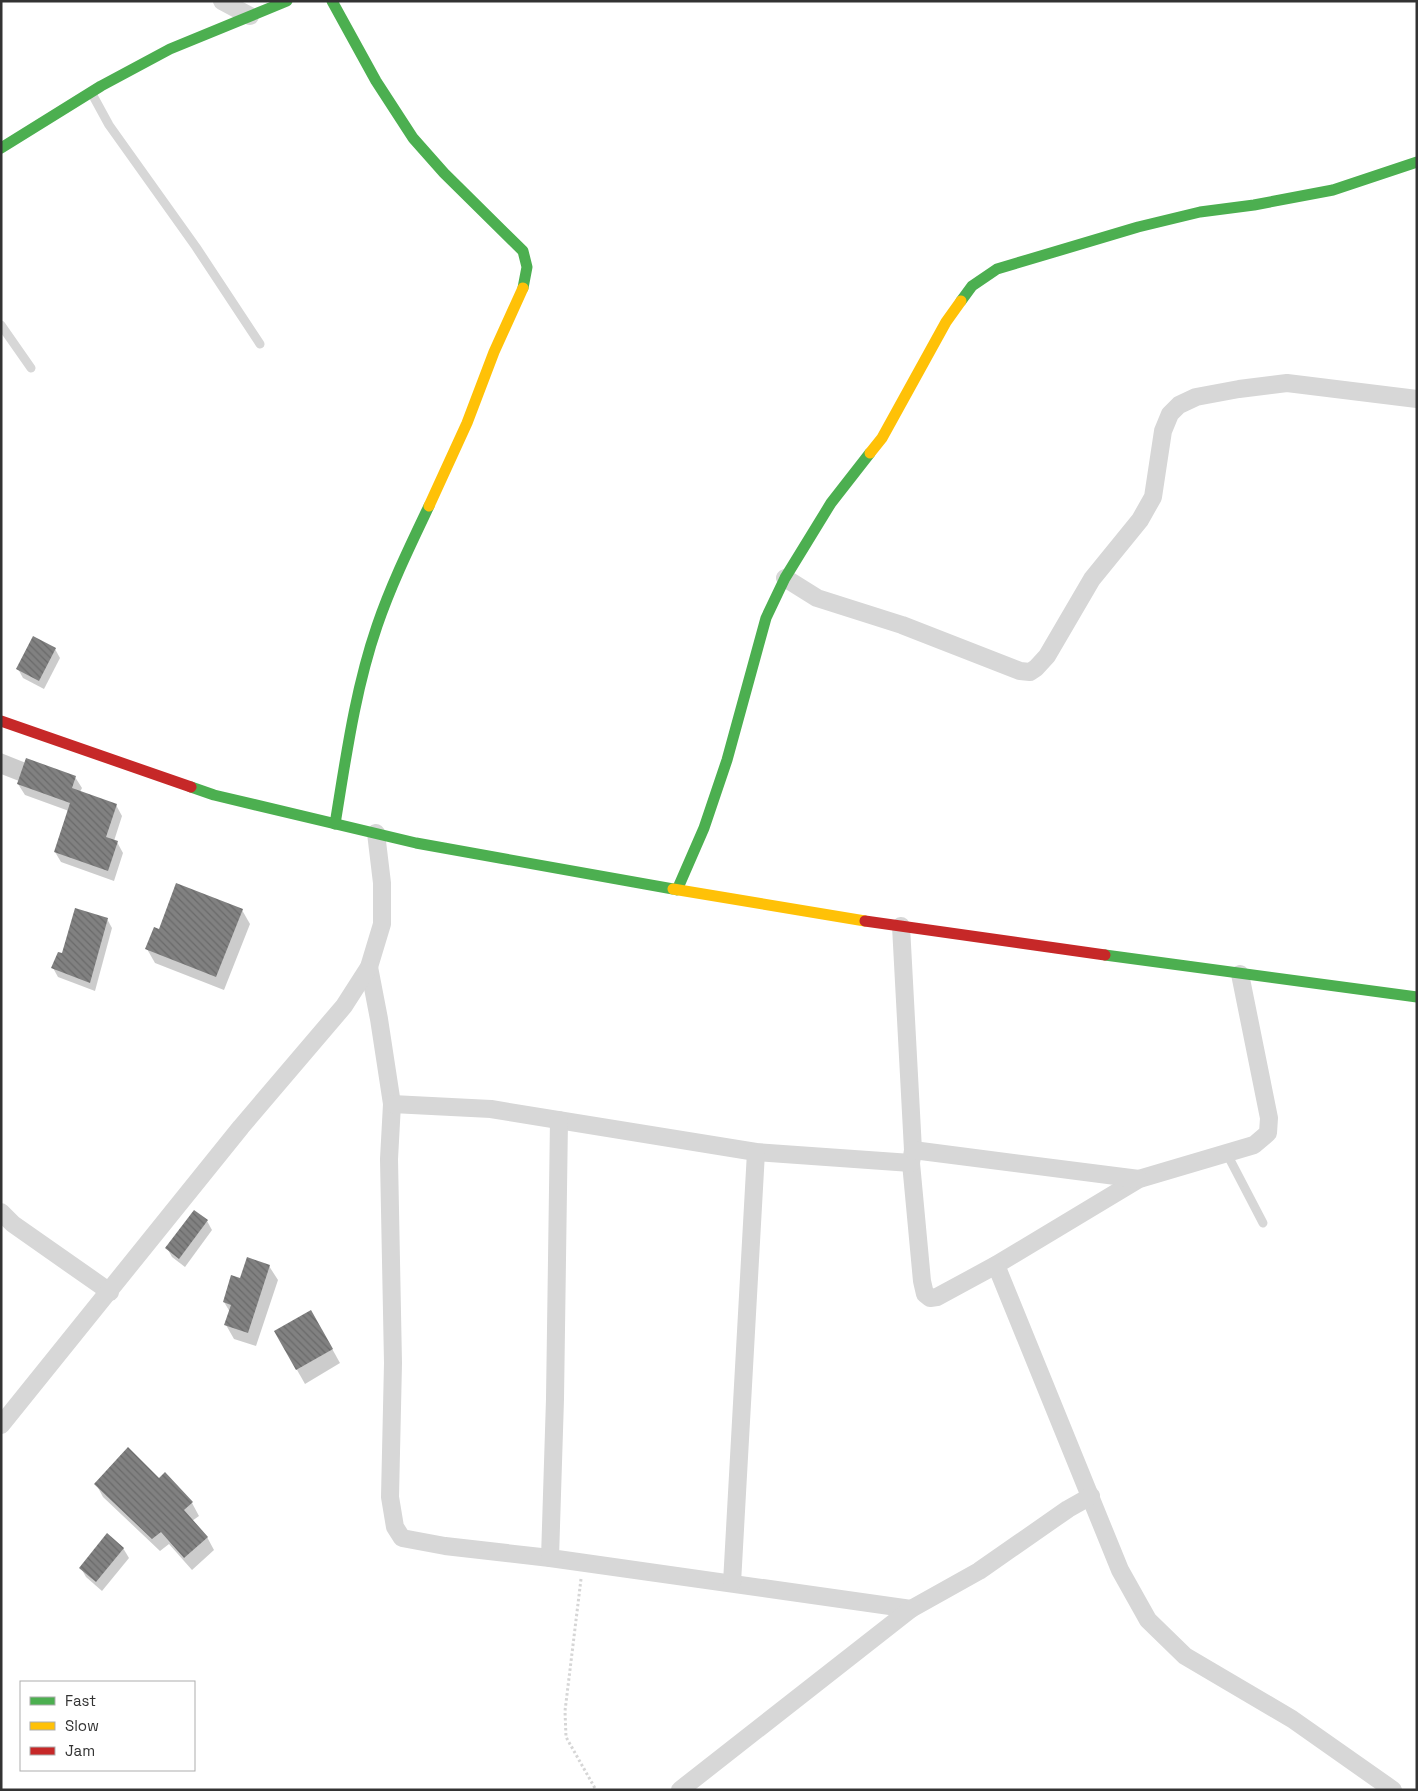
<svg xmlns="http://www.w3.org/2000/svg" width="1418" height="1791" font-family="'Space Grotesk',sans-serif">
  <defs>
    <pattern id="building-back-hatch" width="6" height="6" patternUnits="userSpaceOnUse" patternTransform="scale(1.25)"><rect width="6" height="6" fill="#818181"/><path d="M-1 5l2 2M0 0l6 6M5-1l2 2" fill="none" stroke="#6a6a6a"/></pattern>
  </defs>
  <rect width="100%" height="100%" fill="#fff"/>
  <g fill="#0003">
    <polygon points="55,649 60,658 44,689 23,678 18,669"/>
    <polygon points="1,753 26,763 75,777 82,788 80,792 116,805 122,816 114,841 117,842 123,853 114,881 61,862 55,852 69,811 25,795 18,784 19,781 1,774"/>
    <polygon points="242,910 250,924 224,990 155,963 147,949 159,930"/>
    <polygon points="107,919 112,928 95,991 58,977 53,968 63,955"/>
    <polygon points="207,1221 212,1230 185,1267 172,1257 167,1248"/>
    <polygon points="269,1266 278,1280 256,1346 234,1339 226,1325 230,1312 224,1302 241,1280"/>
    <polygon points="311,1311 340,1363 305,1384 275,1331"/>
    <polygon points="159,1479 192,1503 199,1516 192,1521 207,1537 214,1550 192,1570 169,1544 160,1551 103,1497 96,1484"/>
    <polygon points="123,1548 129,1558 102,1591 86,1577 81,1568"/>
  </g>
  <g fill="url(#building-back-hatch)">
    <polygon points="33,636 56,648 39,681 16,669"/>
    <polygon points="26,758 76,776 72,788 117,804 106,837 118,841 108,871 54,852 70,803 17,784"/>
    <polygon points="176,883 243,909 216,977 145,949 154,927 159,929"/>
    <polygon points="75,908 108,918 90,983 51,968 58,952 62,953"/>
    <polygon points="194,1210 208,1220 179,1259 165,1248"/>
    <polygon points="247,1257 270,1265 248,1333 224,1325 231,1305 223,1302 231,1275 240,1278"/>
    <polygon points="311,1310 333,1349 296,1370 274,1331"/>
    <polygon points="128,1447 159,1478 165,1472 193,1502 184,1510 208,1537 184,1558 161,1532 152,1539 94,1484"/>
    <polygon points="107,1533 124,1548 96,1582 79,1568"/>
  </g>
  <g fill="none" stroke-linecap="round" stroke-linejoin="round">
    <polyline stroke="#d6d6d6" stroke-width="3" stroke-dasharray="2.5 2.5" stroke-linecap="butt" points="581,1579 565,1711 566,1737 596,1790"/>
    <g stroke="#d7d7d7" stroke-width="9">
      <polyline points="91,92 109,125 196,247 260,344"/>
      <polyline points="1,325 31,368"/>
      <polyline points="1226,1152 1263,1223"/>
    </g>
    <g stroke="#d7d7d7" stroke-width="18">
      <polyline points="222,1 250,16"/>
      <polyline points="785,578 817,598 902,625 1020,671 1030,672 1036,668 1047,656 1092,579 1140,520 1153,497 1163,431 1170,414 1179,405 1196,397 1239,389 1287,383 1417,399"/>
      <polyline points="901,926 913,1150 911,1163 922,1281 925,1294 930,1298 937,1297 996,1265 1139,1179 1254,1145 1268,1133 1269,1118 1240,974"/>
      <polyline points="369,967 379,1019 392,1104 389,1159 393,1363 390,1497 395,1527 402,1538 445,1546 550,1558"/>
      <polyline points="392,1104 491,1109 756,1152 911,1163"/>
      <polyline points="559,1120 555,1399 550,1558 911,1609"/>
      <polyline points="913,1150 1139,1179"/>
      <polyline points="1,1212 13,1224 110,1292"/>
      <polyline points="996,1265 1120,1570 1148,1620 1185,1656 1292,1719 1393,1790"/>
      <polyline points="1,1425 241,1127 344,1006 369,967 382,924 382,883 376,833"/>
      <polyline points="732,1583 756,1152"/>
      <polyline points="680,1790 911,1609 979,1571 1068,1509 1091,1496"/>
    </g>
    <g stroke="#4caf50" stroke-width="11">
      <polyline points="332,1 376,81 413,138 444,173 523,251 527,267 523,288"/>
      <polyline points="1,148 101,86 170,49 287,1"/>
      <polyline points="961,301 972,286 997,269 1138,227 1200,212 1254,205 1333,190 1417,162"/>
      <polyline points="191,787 214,795 416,843 673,889"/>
      <path d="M335,824C346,757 355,690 377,626C391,585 410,546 429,506"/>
      <polyline points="677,890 704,828 727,760 766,618 785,578 831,503 870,453"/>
      <polyline points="1105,955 1417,997"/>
    </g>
    <g stroke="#ffc107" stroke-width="11">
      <polyline points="870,453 882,438 946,322 961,301"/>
      <polyline points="429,506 467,423 494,352 523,288"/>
      <polyline points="673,889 865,921"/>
    </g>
    <g stroke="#c62828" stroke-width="11">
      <polyline points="1,721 191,787"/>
      <polyline points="865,921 1105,955"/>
    </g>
  </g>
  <rect width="1418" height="1791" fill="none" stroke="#333333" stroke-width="5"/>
  <rect x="20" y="1681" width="175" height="90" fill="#ffffff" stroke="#adadad"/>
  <rect x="30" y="1697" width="25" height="8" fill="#4caf50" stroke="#adadad"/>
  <text x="65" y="1706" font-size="15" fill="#333333">Fast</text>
  <rect x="30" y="1722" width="25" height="8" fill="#ffc107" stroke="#adadad"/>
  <text x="65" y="1731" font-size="15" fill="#333333">Slow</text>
  <rect x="30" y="1747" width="25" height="8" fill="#c62828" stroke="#adadad"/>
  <text x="65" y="1756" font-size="15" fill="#333333">Jam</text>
</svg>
